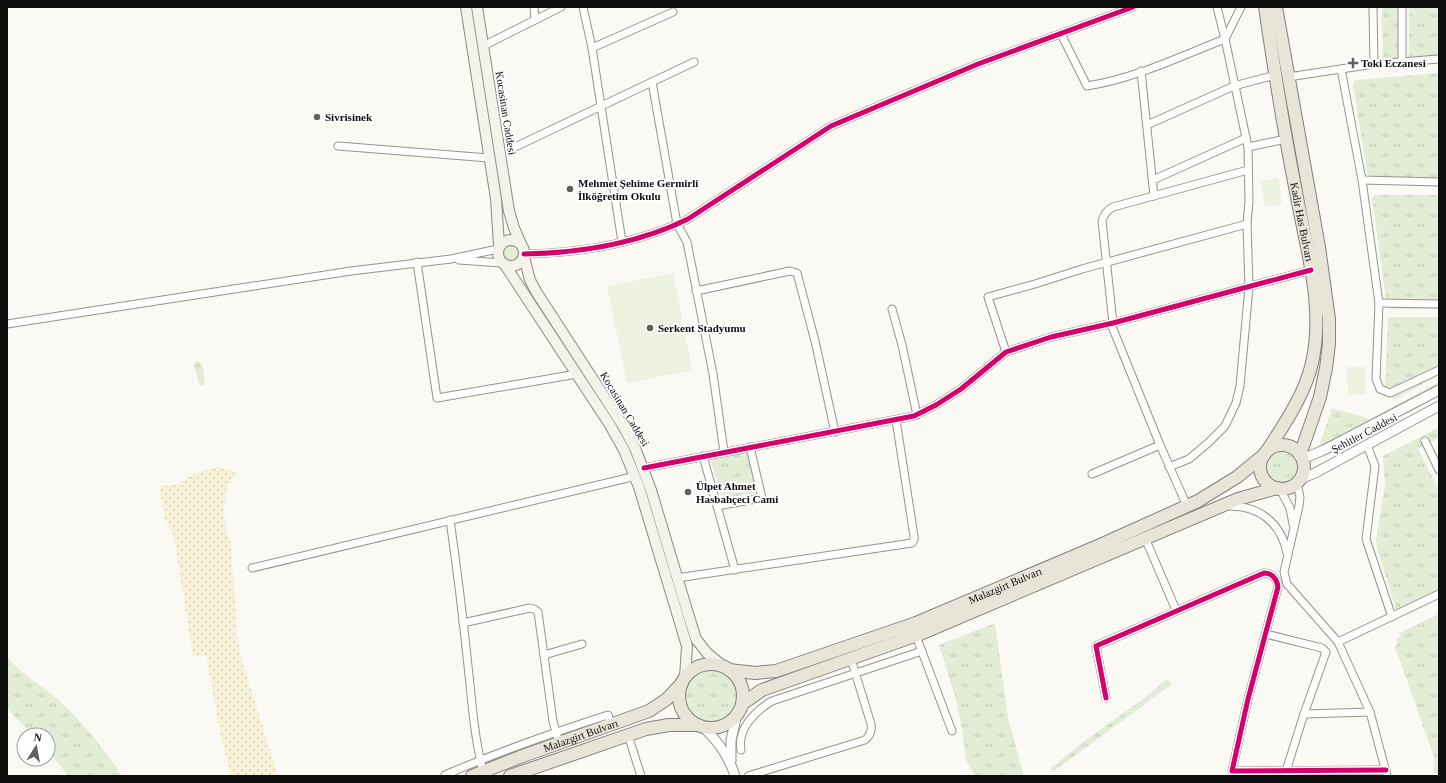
<svg xmlns="http://www.w3.org/2000/svg" width="1446" height="783" font-family="Georgia,serif">
  <defs>
    <pattern id="grass-tufts" width="24" height="20" patternUnits="userSpaceOnUse"><rect width="24" height="20" fill="#e3edd5"/><path d="M3 7l-1-3M5 7V3M7 7l1-3M15 17l-1-3M17 17v-4M19 17l1-3" fill="none" stroke="#c2cab6"/></pattern>
    <pattern id="sand-dots" width="8" height="8" patternUnits="userSpaceOnUse"><rect width="8" height="8" fill="#f7f1d8"/><path d="M2 2h.1M6 6h.1" fill="none" stroke="#d3cdb8" stroke-width="1.8" stroke-linecap="round"/></pattern>
  </defs>
  <rect width="100%" height="100%" fill="#faf9f3"/>
  <g fill="url(#grass-tufts)">
    <polygon points="1382,7 1400,7 1399,65 1383,66"/>
    <rect x="1409" y="7" width="30" height="56"/>
    <polygon points="1439,73 1439,185 1370,185 1369,183 1353,86 1354,82 1356,80"/>
    <polygon points="1375,195 1439,195 1439,309 1391,309 1387,307 1372,197"/>
    <circle cx="511" cy="253" r="10"/>
    <polygon points="1388,317 1439,317 1439,375 1396,399 1389,397 1385,389"/>
    <polygon points="198,361 202,364 205,383 202,386 199,384 194,366 195,363"/>
    <polygon points="1439,382 1439,395 1329,453 1321,450 1319,446 1332,408 1370,419"/>
    <polygon points="1439,427 1439,438 1418,449 1439,490 1439,599 1399,618 1377,549 1376,540 1385,485 1383,456"/>
    <circle cx="1282" cy="467" r="17"/>
    <polygon points="747,452 757,492 723,499 710,459"/>
    <polygon points="1439,614 1439,772 1434,774 1434,757 1395,647 1397,645 1397,639 1401,636 1399,633"/>
    <polygon points="995,623 1008,718 1024,776 975,776 966,760 962,729 956,699 939,645"/>
    <path d="M7,657C20,673 41,685 56,698C82,721 103,747 122,776H68L53,756L48,751V735H32L7,708Z"/>
    <circle cx="711" cy="696" r="26"/>
    <polygon points="1166,680 1170,681 1171,685 1054,771 1051,770 1051,768 1083,742 1146,697"/>
  </g>
  <polygon fill="url(#sand-dots)" points="218,467 236,472 227,487 224,511 226,529 231,545 238,643 244,667 278,776 231,776 222,741 206,655 193,656 175,543 171,530 165,519 159,486 175,485 196,473"/>
  <g fill="#ecf2df">
    <polygon points="1278,178 1282,204 1265,207 1261,181"/>
    <polygon points="673,273 692,370 627,383 607,286"/>
    <polygon points="1347,367 1365,367 1365,395 1348,395"/>
  </g>
  <g fill="none" stroke-linecap="round" stroke-linejoin="round">
    <defs>
      <g id="minor">
        <polyline points="534,7 535,20"/>
        <polyline points="583,7 592,48 622,242"/>
        <polyline points="1373,7 1374,64"/>
        <polyline points="1402,7 1402,62"/>
        <path d="M1061,34L1087,86C1134,79 1181,56 1225,39L1217,7"/>
        <polyline points="483,46 561,7"/>
        <polyline points="592,48 673,12"/>
        <polyline points="1341,69 1362,180 1379,303 1376,379 1380,389 1390,393 1439,370"/>
        <polyline points="1141,71 1154,196"/>
        <polyline points="1288,77 1374,64 1439,59"/>
        <polyline points="652,82 677,224 687,242 713,374 724,452"/>
        <polyline points="1147,125 1234,86 1275,75"/>
        <polyline points="338,146 489,158"/>
        <polyline points="1248,147 1286,139"/>
        <polyline points="513,148 694,62"/>
        <polyline points="1153,180 1246,138"/>
        <polyline points="1362,180 1439,182"/>
        <path d="M524,254C581,253 637,244 688,219L831,126L978,64L1133,7"/>
        <polyline points="459,260 502,263"/>
        <polyline points="417,262 437,398 577,374"/>
        <polyline points="696,291 790,271 797,273 815,341 835,432"/>
        <polyline points="1379,303 1439,304"/>
        <polyline points="892,309 902,345 917,415"/>
        <path d="M1113,323L1102,221C1104,214 1107,210 1113,207L1248,170"/>
        <polyline points="7,324 351,271 451,259 498,249"/>
        <polyline points="1111,324 1160,445 1187,506"/>
        <polyline points="1006,352 988,297 1035,284 1082,269 1247,224"/>
        <polyline points="1425,441 1439,470"/>
        <polyline points="1367,445 1375,466 1366,539 1392,617"/>
        <polyline points="703,456 735,570"/>
        <polyline points="1169,467 1189,459 1195,454 1208,443 1225,426 1236,403 1240,386 1249,287 1247,224 1249,201 1248,147 1225,39 1241,7"/>
        <polyline points="644,468 914,416 936,405 961,389 1006,352 1051,337 1113,323 1311,270"/>
        <polyline points="1092,474 1160,445"/>
        <polyline points="1297,483 1300,497 1299,506 1284,572 1287,584 1338,642 1370,712 1387,776"/>
        <polyline points="1280,489 1290,508 1293,524"/>
        <polyline points="717,506 762,498 750,447"/>
        <path d="M1228,506C1259,505 1281,523 1287,553"/>
        <path d="M450,520C457,569 463,617 468,666C472,701 474,737 483,771"/>
        <polyline points="1145,538 1176,610"/>
        <polyline points="252,568 636,476"/>
        <polyline points="677,578 912,543 914,540 914,536 896,420"/>
        <polyline points="463,623 530,608 534,609 538,612 553,721 559,743"/>
        <polyline points="1266,634 1322,648 1326,652 1304,714 1286,771"/>
        <polyline points="916,636 952,731"/>
        <polyline points="1338,642 1439,594"/>
        <polyline points="544,655 582,644"/>
        <path d="M1106,698L1096,646L1264,573C1272,573 1277,579 1278,587L1248,699L1232,771L1386,770"/>
        <polyline points="1304,714 1370,712"/>
        <polyline points="628,735 641,776"/>
        <path d="M741,750C737,729 755,711 772,701L922,651"/>
        <path d="M445,775C498,752 552,733 608,715L611,724"/>
        <path d="M748,776L865,740C871,735 872,730 871,724L851,659"/>
      </g>
      <g id="tertiary">
        <polyline points="1302,459 1324,450 1439,390"/>
        <polyline points="1300,479 1315,473 1439,406"/>
        <path d="M703,727C718,741 729,756 735,776"/>
        <polyline points="731,761 731,740 737,714"/>
      </g>
      <g id="secondary">
        <polyline points="466,7 496,199 499,245"/>
        <polyline points="477,7 509,211 514,228 521,244"/>
        <circle cx="511" cy="253" r="13"/>
        <polyline points="524,257 530,280 537,293 622,424 635,448 651,490 686,607 696,639 707,653 724,667"/>
        <polyline points="505,265 610,425 624,450 639,487 687,646 685,678"/>
      </g>
      <g id="trunk">
        <path id="s1" d="M1265,7C1274,69 1284,131 1296,192C1306,248 1325,306 1312,363C1305,394 1284,425 1267,451"/>
        <polyline points="1276,7 1319,247 1329,319 1329,344 1326,368 1320,397 1300,455"/>
        <circle cx="1282" cy="467" r="22"/>
        <circle cx="711" cy="696" r="32"/>
        <path id="s2" d="M729,670L755,673L776,671L916,623L1098,546L1198,501L1237,477L1264,455"/>
        <polyline points="742,704 762,690 920,634 1238,499 1277,488"/>
        <path id="s3" d="M472,776L520,757L649,711L667,699L682,683"/>
        <polyline points="510,776 646,729 669,725 698,725"/>
      </g>
    </defs>
    <use href="#minor" stroke="#949491" stroke-width="9"/>
    <use href="#tertiary" stroke="#949491" stroke-width="11"/>
    <use href="#secondary" stroke="#8b8a88" stroke-width="12"/>
    <use href="#trunk" stroke="#82817e" stroke-width="14"/>
    <use href="#minor" stroke="#fefefd" stroke-width="7"/>
    <use href="#tertiary" stroke="#fefefd" stroke-width="9"/>
    <use href="#secondary" stroke="#f3f3ea" stroke-width="10"/>
    <use href="#trunk" stroke="#e8e4d8" stroke-width="12"/>
    <defs>
      <g id="cycleway">
        <path d="M524,254C581,253 637,244 688,219L831,126L978,64L1133,7"/>
        <polyline points="644,468 914,416 936,405 961,389 1006,352 1051,337 1113,323 1311,270"/>
        <path d="M1106,698L1096,646L1264,573C1272,573 1277,579 1278,587L1248,699L1232,771L1386,770"/>
      </g>
    </defs>
    <use href="#cycleway" stroke="#fff" stroke-width="8"/>
    <use href="#cycleway" stroke="#d6006c" stroke-width="5"/>
  </g>
  <g fill="#61605e" stroke="#fff" stroke-width="1.5">
    <path d="M1351 57h4v4h4v4h-4v4h-4v-4h-4v-4h4z"/>
    <circle cx="317" cy="117" r="4"/>
    <circle cx="570" cy="189" r="4"/>
    <circle cx="650" cy="328" r="4"/>
    <circle cx="688" cy="492" r="4"/>
  </g>
  <g text-anchor="middle" dominant-baseline="central" stroke-width="4" stroke-linejoin="round" paint-order="stroke">
    <g font-size="11" font-weight="bold" fill="#0e0e0e" stroke="#fff" text-anchor="start">
      <text x="1361" y="63">Toki Eczanesi</text>
      <text x="325" y="117">Sivrisinek</text>
      <text x="578" y="183">Mehmet Şehime Germirli<tspan x="578" dy="13">İlköğretim Okulu</tspan></text>
      <text x="658" y="328">Serkent Stadyumu</text>
      <text x="696" y="486">Ülpet Ahmet<tspan x="696" dy="13">Hasbahçeci Cami</tspan></text>
    </g>
    <g font-size="11" fill="#0e0e0e" stroke="#fff">
      <text transform="translate(506 113) rotate(81)">Kocasinan Caddesi</text>
      <text stroke="none"><textPath href="#s1" startOffset="218">Kadir Has Bulvarı</textPath></text>
      <text transform="translate(625 409) rotate(59)">Kocasinan Caddesi</text>
      <text transform="translate(1364 433) rotate(-28)">Şehitler Caddesi</text>
      <text stroke="none"><textPath href="#s2" startOffset="292">Malazgirt Bulvarı</textPath></text>
      <text stroke="none"><textPath href="#s3" startOffset="116">Malazgirt Bulvarı</textPath></text>
    </g>
  </g>
  <rect width="1446" height="783" fill="none" stroke="#0e0e0e" stroke-width="16"/>
  <g transform="translate(36 747) rotate(11)"><circle r="19" fill="#ffffff" stroke="#9f9f9f"/>
  <path d="M0-3L7 15L0 10L-7 15Z" fill="#61605e"/>
  <text y="-6" font-size="11" font-weight="bold" text-anchor="middle" fill="#0e0e0e">N</text>
  </g>
</svg>
